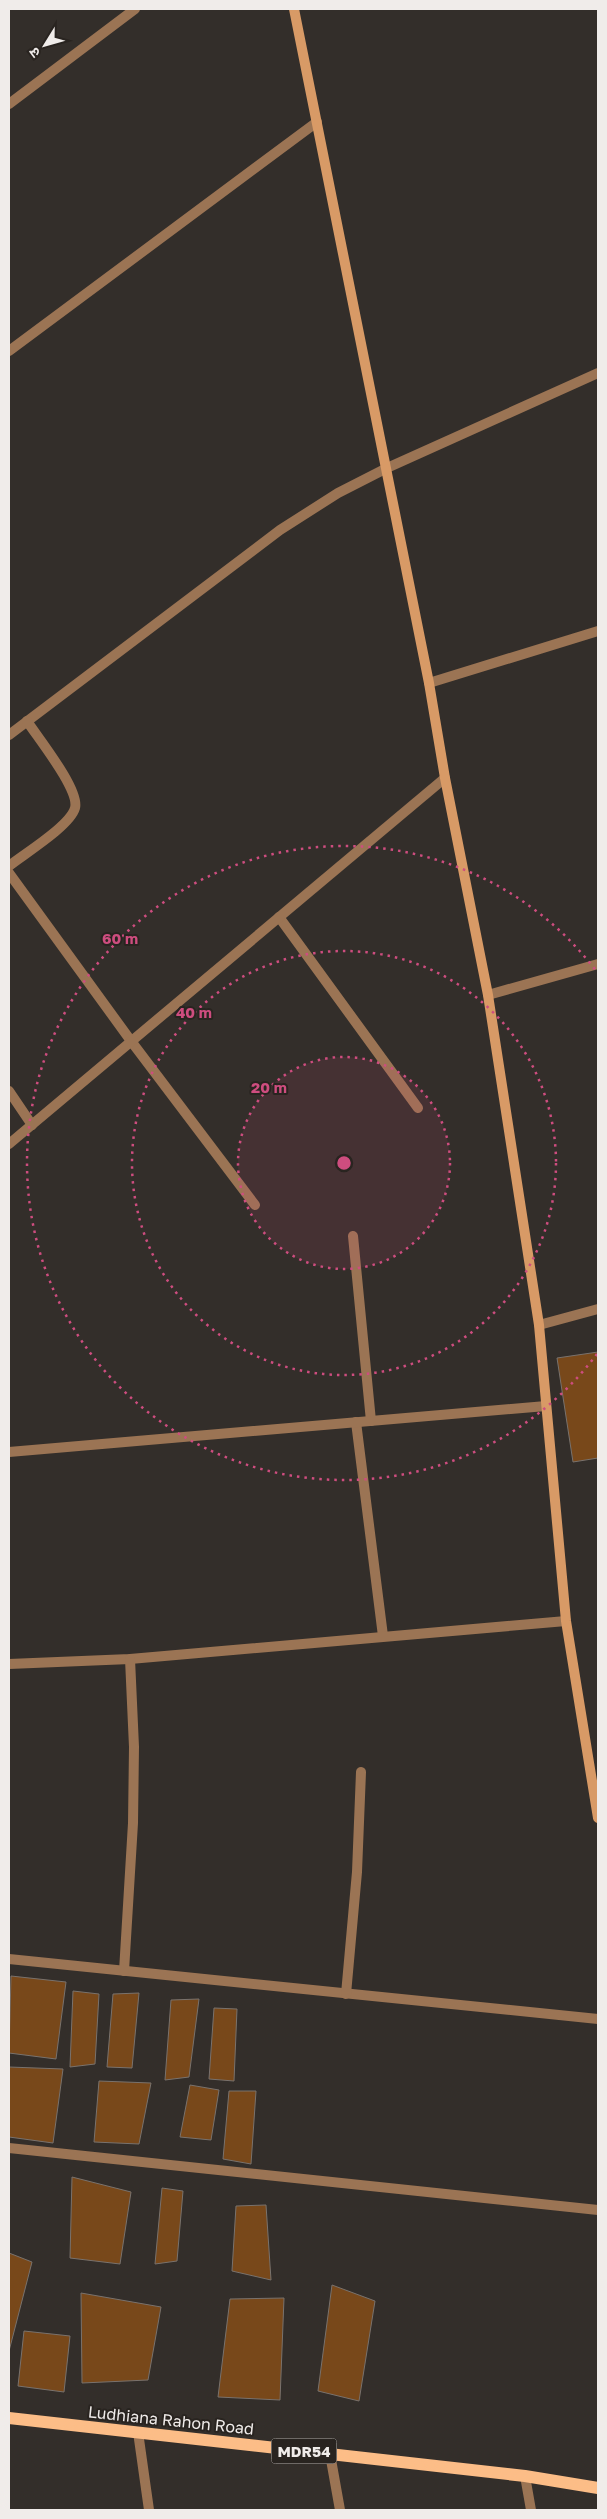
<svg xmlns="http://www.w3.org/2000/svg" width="607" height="2519" font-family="'Golos Text','Noto Sans Devanagari',sans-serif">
  <rect width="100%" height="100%" fill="#332e2a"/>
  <g fill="#78481a" stroke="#79726d">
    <polygon points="598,1352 598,1458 573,1462 557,1358"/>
    <polygon points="11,1976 66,1982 56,2059 9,2053"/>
    <polygon points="73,1991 99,1994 95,2064 70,2067"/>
    <polygon points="139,1993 132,2068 107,2067 113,1994"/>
    <polygon points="199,1999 189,2077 165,2080 171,2000"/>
    <polygon points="214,2008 237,2009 234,2081 209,2079"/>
    <polygon points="9,2067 63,2069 53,2143 9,2137"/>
    <polygon points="99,2081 151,2083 139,2144 94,2142"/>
    <polygon points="190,2085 219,2090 211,2140 180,2137"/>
    <polygon points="229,2091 256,2091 251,2164 223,2159"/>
    <polygon points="72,2177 131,2192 120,2264 70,2258"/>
    <polygon points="162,2188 183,2191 177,2261 155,2264"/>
    <polygon points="266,2205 271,2280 232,2271 236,2206"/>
    <polygon points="9,2253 32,2262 9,2351"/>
    <polygon points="332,2285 375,2301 359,2401 318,2391"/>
    <polygon points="81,2293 161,2307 148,2380 82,2383"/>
    <polygon points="284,2298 280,2400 218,2397 230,2299"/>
    <polygon points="24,2331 70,2336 64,2392 18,2386"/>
  </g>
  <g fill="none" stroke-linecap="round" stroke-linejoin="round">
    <g stroke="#9b7454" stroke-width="10">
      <polyline points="9,104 135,9"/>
      <polyline points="9,351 317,122"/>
      <polyline points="429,683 598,631"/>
      <polyline points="9,735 280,530 338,493 387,468 598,373"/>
      <path d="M9,866C24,854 70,826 75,808C80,790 38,738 27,721"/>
      <polyline points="9,873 131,1041 255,1205"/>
      <polyline points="279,917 418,1108"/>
      <polyline points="488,995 598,964"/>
      <polyline points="9,1091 32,1125"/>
      <polyline points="9,1144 445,778"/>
      <polyline points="353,1236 371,1421"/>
      <polyline points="539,1325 598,1309"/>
      <polyline points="356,1422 383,1636"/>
      <polyline points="9,1452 546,1406"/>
      <polyline points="9,1664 130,1659 566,1621"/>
      <polyline points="9,1959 598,2019"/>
      <polyline points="124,1971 133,1823 134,1747 130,1659"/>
      <polyline points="346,1994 357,1872 361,1772"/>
      <polyline points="9,2148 598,2210"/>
      <polyline points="138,2432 149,2510"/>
      <polyline points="330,2454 340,2510"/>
      <polyline points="525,2476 531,2510"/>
    </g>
    <polyline stroke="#d89a66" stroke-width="10" points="294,9 429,683 445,778 488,995 539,1325 566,1621 598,1818"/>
    <polyline stroke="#fcbd87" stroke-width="12" points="9,2418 525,2476 598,2488"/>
  </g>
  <circle cx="344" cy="1163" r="106" fill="#ce4d7f" fill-opacity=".12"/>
  <g fill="none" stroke="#ce4d7f" stroke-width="2.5" stroke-dasharray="2.5 5">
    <circle cx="344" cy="1163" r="106"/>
    <circle cx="344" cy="1163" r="212"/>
    <path d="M597 1354A317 317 0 1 1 597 972"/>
  </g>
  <g text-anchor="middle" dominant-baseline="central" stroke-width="4" stroke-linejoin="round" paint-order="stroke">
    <rect fill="#292420" stroke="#b4b0ad" stroke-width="1" x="271.5" y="2438.5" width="65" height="25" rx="4"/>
    <g font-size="15" font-weight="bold" fill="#f0ecea">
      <text x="304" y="2451">MDR54</text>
    </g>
    <g font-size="16" fill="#f0ecea" stroke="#292420">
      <text transform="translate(171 2420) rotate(6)">Ludhiana Rahon Road</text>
    </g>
  </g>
  <circle cx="344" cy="1163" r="8" fill="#ce4d7f" stroke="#292420" stroke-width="2.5"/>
  <g font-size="15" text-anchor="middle" font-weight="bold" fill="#ce4d7f" stroke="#292420" stroke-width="4" stroke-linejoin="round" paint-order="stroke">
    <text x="120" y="944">60 m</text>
    <text x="194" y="1018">40 m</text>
    <text x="269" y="1093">20 m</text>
  </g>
  <rect width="607" height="2519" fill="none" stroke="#f0ecea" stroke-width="20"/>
  <g transform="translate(45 45) rotate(233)" stroke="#292420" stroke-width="4" paint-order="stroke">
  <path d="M0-4L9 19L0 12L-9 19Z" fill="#f0ecea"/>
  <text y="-8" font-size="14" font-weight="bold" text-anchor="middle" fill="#f0ecea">उ</text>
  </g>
</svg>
